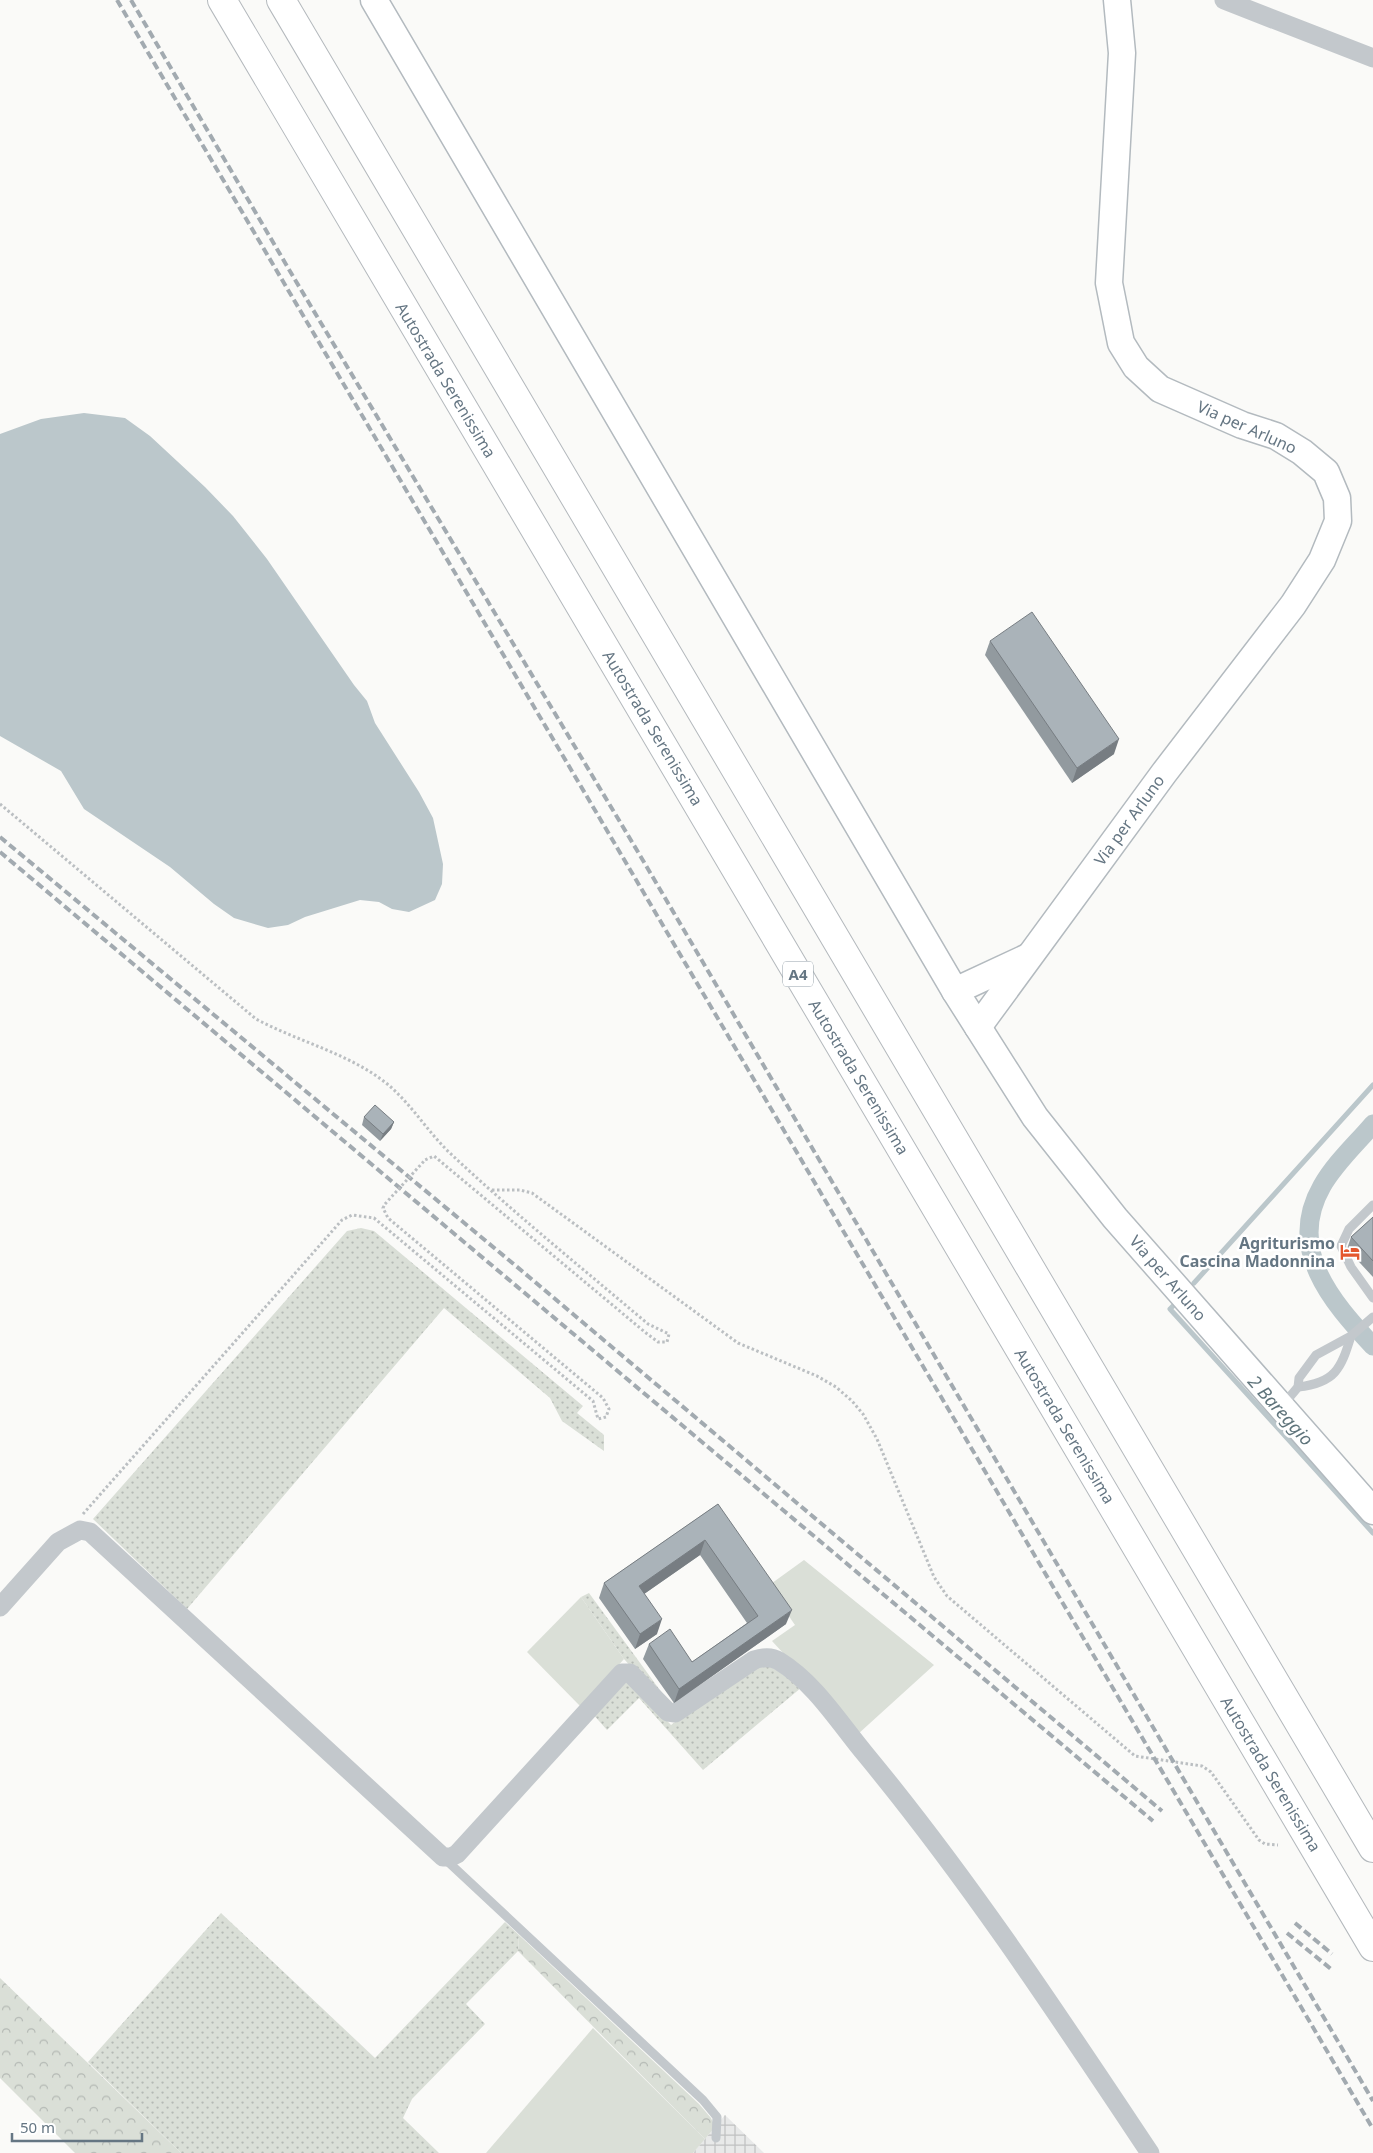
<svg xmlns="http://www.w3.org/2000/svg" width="1373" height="2153" font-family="'Noto Sans',sans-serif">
  <defs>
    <pattern id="industrial-grid" width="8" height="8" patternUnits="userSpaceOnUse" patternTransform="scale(1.25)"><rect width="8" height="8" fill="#e8e9e9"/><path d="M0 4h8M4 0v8" fill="none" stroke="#c0c1c2"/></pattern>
    <pattern id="grass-dots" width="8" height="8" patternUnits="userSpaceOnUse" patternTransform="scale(1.25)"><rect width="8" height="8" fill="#dadfd7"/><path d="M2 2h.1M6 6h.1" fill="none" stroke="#b4b9b4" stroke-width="1.8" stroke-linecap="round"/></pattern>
    <pattern id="forest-crowns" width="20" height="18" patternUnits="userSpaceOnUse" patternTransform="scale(1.25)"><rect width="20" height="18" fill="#dadfd7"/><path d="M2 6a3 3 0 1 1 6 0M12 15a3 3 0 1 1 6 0" fill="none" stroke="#b4b9b4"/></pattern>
  </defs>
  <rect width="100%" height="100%" fill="#fafaf8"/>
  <polygon fill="url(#industrial-grid)" points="725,2115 764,2153 693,2153"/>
  <g fill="url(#grass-dots)">
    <polygon points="361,1228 374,1231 583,1406 577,1413 604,1435 604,1451 562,1421 550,1398 444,1308 187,1609 93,1519 347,1231"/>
    <polygon points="589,1593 673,1708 667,1707 624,1659 581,1597"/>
    <polygon points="763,1661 802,1687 703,1770 639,1698 607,1730 591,1712 628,1680 671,1725 756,1663"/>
    <polygon points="221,1913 375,2058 505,1922 519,1935 518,1951 466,2004 485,2024 412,2099 403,2118 439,2153 181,2153 88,2062"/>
  </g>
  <g fill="url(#forest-crowns)">
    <polygon points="519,1935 699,2104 711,2118 715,2127 705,2139 518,1951"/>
    <polygon points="0,1978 181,2153 75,2153 0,2078"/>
  </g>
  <g fill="#dadfd7">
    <polygon points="804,1560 934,1665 858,1734 772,1641 795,1625 768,1586"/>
    <polygon points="581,1597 624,1659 581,1707 527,1652"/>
    <polygon points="593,2028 705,2139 693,2153 486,2153"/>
  </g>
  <polygon fill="#bbc7cb" points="84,413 125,418 150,436 205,487 233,516 267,559 354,685 367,701 375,723 419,792 433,818 443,864 442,884 435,900 409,912 392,909 379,902 360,900 305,917 288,925 268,928 234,918 214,904 170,867 84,809 61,771 0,736 0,434 41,419"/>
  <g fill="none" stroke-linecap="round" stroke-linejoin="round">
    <g stroke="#bbc7cb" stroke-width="5">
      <polyline points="1194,1283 1373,1085"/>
      <polyline points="1173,1306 1170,1309 1373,1533"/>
    </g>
    <path stroke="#bbc7cb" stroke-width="19" d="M1373,1124C1357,1143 1335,1163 1322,1186C1286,1249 1331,1301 1373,1346"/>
    <defs>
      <g id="secondary">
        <polyline points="374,0 955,991 1035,1117 1115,1218 1373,1511"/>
        <polyline points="955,991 1028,957"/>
        <polyline points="978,1027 1164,773 1293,605 1322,560 1338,521 1337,498 1326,472 1302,452 1276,436 1242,425 1160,389 1136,367 1121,343 1109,283 1122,53 1117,0"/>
      </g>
      <g id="highway">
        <polyline points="222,0 1373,1947"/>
        <polyline points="281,0 1373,1848"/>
      </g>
    </defs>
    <use href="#secondary" stroke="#b3babf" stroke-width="29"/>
    <use href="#highway" stroke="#b4b9bd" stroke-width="30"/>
    <g stroke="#bbbfc2" stroke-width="3" stroke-dasharray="2.5 2.5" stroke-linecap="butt">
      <path d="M0,804L256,1019C299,1042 348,1053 386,1083C412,1104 428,1133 452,1155C515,1214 582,1268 648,1324L669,1334L667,1342H658L646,1333L434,1156L425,1160"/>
      <polyline points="492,1190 520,1190 532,1193 738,1343 817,1376 836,1387 852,1401 863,1414 877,1439 934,1577 947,1596 1135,1756 1202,1766 1211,1772 1259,1840 1265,1844 1278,1845"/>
      <polyline points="83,1514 342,1220 352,1215 374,1218 593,1401 598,1419 606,1417 609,1409 603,1398 388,1218 383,1208 385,1204"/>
    </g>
    <g stroke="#c3c8cc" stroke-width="9">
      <polyline points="1373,1205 1349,1229 1341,1246 1351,1267 1373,1298"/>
      <path d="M1298,1387C1335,1383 1341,1369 1351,1336"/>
      <polyline points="1283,1405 1298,1387 1299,1378 1316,1355 1351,1336 1373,1317"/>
      <polyline points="445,1859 703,2100 717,2117 716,2138"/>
    </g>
    <g stroke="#c3c8cc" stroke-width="19">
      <polyline points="1224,0 1373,58"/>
      <path d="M0,1607L58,1542L80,1530L90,1532L443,1857H451L457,1854L622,1673H630L668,1712L675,1713L754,1660C763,1657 771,1656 779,1661C815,1683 840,1724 866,1755C970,1881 1060,2018 1150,2153"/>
    </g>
    <use href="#secondary" stroke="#fff" stroke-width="26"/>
    <use href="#highway" stroke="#fff" stroke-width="28"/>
    <g stroke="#a2aab0" stroke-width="4" stroke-dasharray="8 4" stroke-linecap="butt">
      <polyline points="117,0 1373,2129"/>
      <polyline points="131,0 294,278 638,852 1373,2101"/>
      <polyline points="0,837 516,1266 1162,1811"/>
      <polyline points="0,852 1153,1821"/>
      <polyline points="1295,1923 1332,1954"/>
      <polyline points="1287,1933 1331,1969"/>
    </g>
    <polyline stroke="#bbbfc2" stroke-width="3" stroke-dasharray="2.5 2.5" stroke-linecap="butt" points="385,1204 425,1160"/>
  </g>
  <g fill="#929a9f">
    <polygon points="990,641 1114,754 1072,783 985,655"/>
    <polygon points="364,1117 394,1122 391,1129 380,1141 362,1125"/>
    <polygon points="1373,1217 1373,1277 1347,1249 1351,1237"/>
    <polygon points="718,1504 786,1624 674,1703 643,1659 649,1644 692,1662 747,1623 700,1555 644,1594 657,1634 635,1649 599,1598 604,1583"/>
  </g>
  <g fill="#777d82">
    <polygon points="1119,739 1114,754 1072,783 1077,768"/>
    <polygon points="394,1122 391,1129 380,1141 383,1134"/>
    <polygon points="705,1540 700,1555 634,1601 639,1586"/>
    <polygon points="792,1610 786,1624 674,1703 679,1689"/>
    <polygon points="662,1619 657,1634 635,1649 640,1634"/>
  </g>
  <g fill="#aab3b9" stroke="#777d82">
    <polygon points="1032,612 1119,739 1077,768 990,641"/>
    <polygon points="375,1105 394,1122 383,1134 364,1117"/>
    <polygon points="1373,1217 1373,1261 1351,1237"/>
    <polygon points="718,1504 792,1610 679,1689 649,1644 670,1629 692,1662 758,1616 705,1540 639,1586 662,1619 640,1634 604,1583"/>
  </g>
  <defs>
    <symbol id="hotel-bare" viewBox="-9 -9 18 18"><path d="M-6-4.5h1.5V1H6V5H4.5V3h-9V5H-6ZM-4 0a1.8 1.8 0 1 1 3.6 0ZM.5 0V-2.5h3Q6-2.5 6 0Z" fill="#e4572e" stroke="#fff" stroke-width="2.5" paint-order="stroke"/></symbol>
  </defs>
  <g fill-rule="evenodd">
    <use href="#hotel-bare" x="1336" y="1238" width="28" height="28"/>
  </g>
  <g text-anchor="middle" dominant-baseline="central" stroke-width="5" stroke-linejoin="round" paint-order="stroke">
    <rect fill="#fff" stroke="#939fa8" stroke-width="1" x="783" y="961.5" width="30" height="25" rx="4"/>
    <g font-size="15" font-weight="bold" fill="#657683">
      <text x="798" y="974">A4</text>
    </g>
    <g font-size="16" fill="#657683" stroke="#fff">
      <text transform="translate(446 380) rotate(59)">Autostrada Serenissima</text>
      <text transform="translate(1247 427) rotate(24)">Via per Arluno</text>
      <text transform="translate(653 728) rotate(59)">Autostrada Serenissima</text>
      <text transform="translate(1129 820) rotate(-54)">Via per Arluno</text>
      <text transform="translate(859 1077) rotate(59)">Autostrada Serenissima</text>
      <text transform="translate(1168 1278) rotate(49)">Via per Arluno</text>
      <text transform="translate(1065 1426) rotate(59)">Autostrada Serenissima</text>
      <text transform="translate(1271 1774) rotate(59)">Autostrada Serenissima</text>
    </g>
    <g font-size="16" font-weight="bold" fill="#657683" stroke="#fff" text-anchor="end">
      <text x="1335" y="1243">Agriturismo<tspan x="1335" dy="18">Cascina Madonnina</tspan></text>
    </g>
    <g font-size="18" font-style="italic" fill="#60757c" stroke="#fff">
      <text transform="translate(1281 1410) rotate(48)">2 Bareggio</text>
    </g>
  </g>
  <path d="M12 2133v8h130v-8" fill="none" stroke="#657683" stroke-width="2.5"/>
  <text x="20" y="2133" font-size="15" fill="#657683" stroke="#ffffff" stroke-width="4" paint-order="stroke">50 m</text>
</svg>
